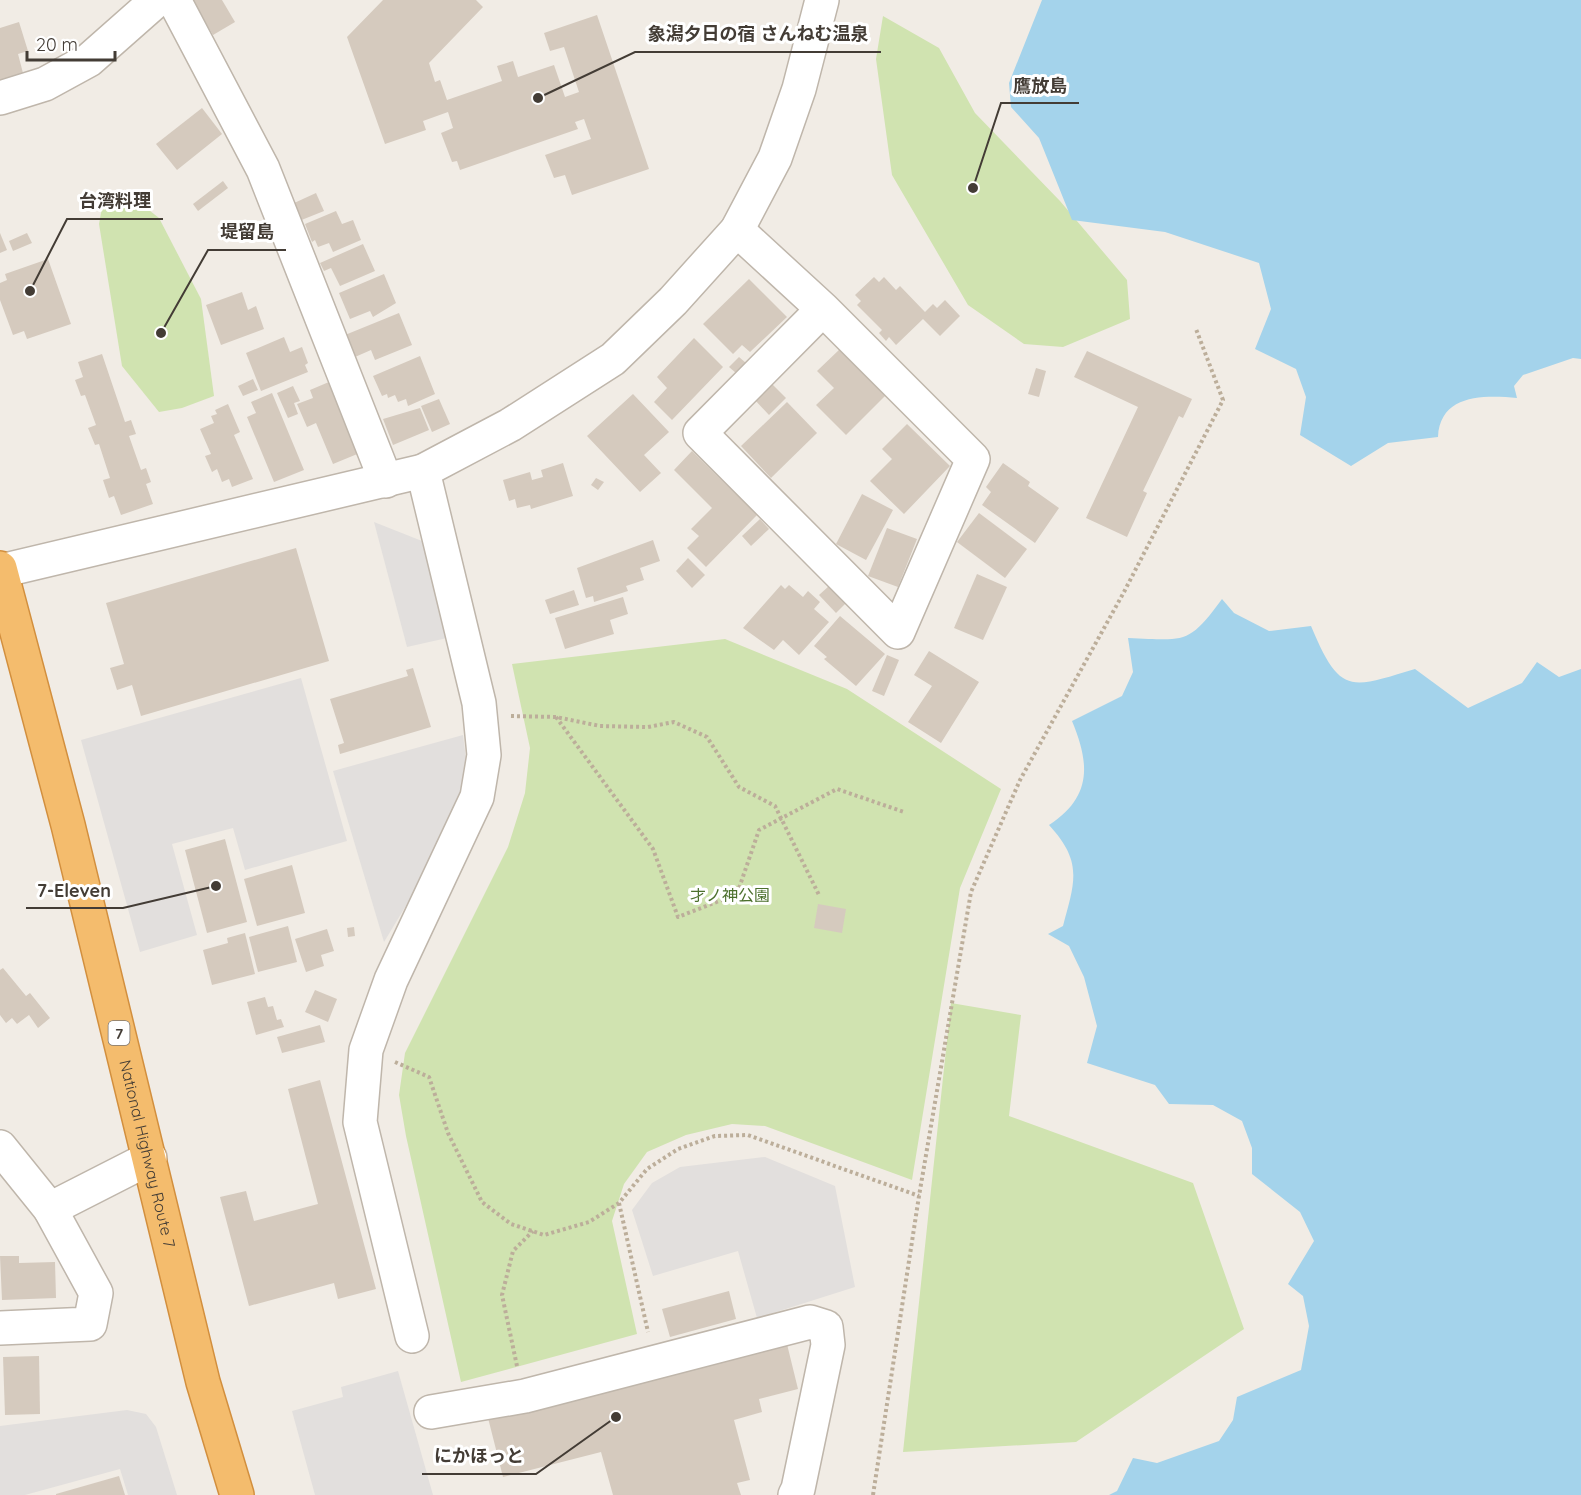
<svg xmlns="http://www.w3.org/2000/svg" width="1581" height="1495" font-family="Quicksand,'Noto Sans JP',sans-serif">
  <rect width="100%" height="100%" fill="#f1ece5"/>
  <g fill="#d0e3b0">
    <polygon points="883,16 939,48 975,113 1060,201 1127,280 1130,319 1063,347 1024,344 968,305 892,175 876,59"/>
    <polygon points="126,192 159,218 201,299 214,396 182,408 159,412 122,366 99,224 103,202"/>
    <polygon points="725,639 847,689 1001,789 960,888 912,1180 765,1126 732,1124 686,1135 647,1152 624,1184 612,1221 637,1334 461,1382 406,1136 399,1095 405,1053 508,847 525,793 530,748 512,664"/>
    <polygon points="951,1003 1021,1015 1009,1116 1193,1183 1244,1329 1076,1442 903,1452"/>
  </g>
  <g fill="#e2dfdd">
    <polygon points="374,522 422,541 447,638 407,647"/>
    <polygon points="301,678 347,841 245,870 233,828 172,844 197,935 140,952 81,740"/>
    <polygon points="463,735 468,775 460,806 419,884 384,942 333,771"/>
    <polygon points="765,1157 835,1186 855,1287 757,1318 738,1251 653,1276 632,1210 652,1183 680,1167"/>
    <polygon points="398,1371 433,1495 315,1495 292,1411 343,1397 341,1387"/>
    <polygon points="127,1410 146,1414 156,1427 177,1495 128,1495 120,1469 25,1495 0,1495 0,1426"/>
  </g>
  <g fill="#a4d3eb">
    <path d="M1042,0H1581V359L1573,358L1523,375L1514,386L1517,398C1484,395 1440,394 1438,437L1388,443L1351,466L1300,435L1306,397L1296,369L1255,349L1271,309L1259,263L1165,232L1072,220L1039,138L1011,107L1009,83Z"/>
    <path d="M1222,599L1234,613L1269,631L1311,626C1340,695 1349,689 1415,669L1468,708L1522,683L1537,662L1559,677L1581,669V1495H1109L1117,1491L1133,1458L1157,1463L1219,1441L1233,1420L1237,1397L1301,1370L1309,1326L1303,1296L1288,1284L1314,1241L1300,1212L1252,1174V1148L1242,1121L1213,1105L1169,1104L1155,1085L1087,1063L1097,1026L1084,977L1069,946L1048,934L1063,926C1075,881 1083,862 1049,825C1092,797 1090,764 1072,721L1122,696L1133,672L1128,638C1184,640 1188,646 1222,599Z"/>
  </g>
  <g fill="#d5cabe">
    <polygon points="192,0 222,0 235,22 213,35"/>
    <polygon points="383,0 476,0 483,7 429,63 435,82 440,80 447,100 502,81 497,66 513,61 518,77 554,65 565,97 579,92 564,47 550,51 544,33 597,15 649,169 572,195 565,175 554,178 545,155 591,139 584,119 575,122 578,129 460,170 457,161 452,162 441,133 453,128 448,112 423,121 426,130 385,144 347,37"/>
    <polygon points="19,22 28,51 18,54 23,73 0,80 0,28"/>
    <polygon points="202,108 222,134 177,170 156,144"/>
    <polygon points="223,181 228,188 198,211 193,204"/>
    <polygon points="316,193 324,211 299,221 292,204"/>
    <polygon points="336,211 342,224 353,220 361,240 333,252 329,243 318,247 315,240 312,242 305,224"/>
    <polygon points="0,233 7,250 0,253"/>
    <polygon points="27,233 32,243 13,251 9,241"/>
    <polygon points="363,244 375,271 340,286 331,268 324,271 320,263"/>
    <polygon points="48,259 71,324 27,339 24,331 13,335 0,300 0,283 7,280 5,274"/>
    <polygon points="384,274 396,303 373,317 370,311 350,319 339,293"/>
    <polygon points="874,277 879,282 884,277 896,290 900,286 925,312 933,304 937,308 945,300 960,316 940,336 923,319 896,345 889,337 886,341 879,333 882,330 857,305 861,301 855,295"/>
    <polygon points="749,279 787,317 750,352 742,345 733,354 703,324"/>
    <polygon points="242,292 248,310 256,306 264,329 221,345 206,305"/>
    <polygon points="399,313 412,345 375,360 371,350 355,357 345,335"/>
    <polygon points="284,337 290,352 302,347 308,363 305,365 308,372 261,391 246,353"/>
    <polygon points="694,338 723,367 672,420 654,402 667,388 657,377"/>
    <polygon points="840,349 886,395 846,435 816,405 834,388 817,371"/>
    <polygon points="1087,351 1192,399 1183,418 1179,416 1143,491 1147,493 1127,537 1086,518 1138,407 1074,377"/>
    <polygon points="102,354 125,422 131,420 136,434 129,436 141,470 146,468 151,482 146,484 153,504 121,515 114,496 109,498 103,480 110,478 99,444 95,445 88,428 96,425 85,395 81,396 75,380 83,377 78,362"/>
    <polygon points="420,356 435,394 408,406 406,399 398,402 395,395 388,398 387,394 382,396 373,376"/>
    <polygon points="739,357 746,363 736,373 729,367"/>
    <polygon points="1036,368 1046,371 1039,397 1028,394"/>
    <polygon points="253,379 258,390 243,396 238,386"/>
    <polygon points="336,379 367,450 333,464 316,423 307,427 297,404 313,398 310,390"/>
    <polygon points="771,383 786,398 769,415 754,399"/>
    <polygon points="293,386 300,401 294,403 298,414 288,418 277,393"/>
    <polygon points="272,393 304,470 274,482 247,417 256,413 251,402"/>
    <polygon points="633,394 669,432 644,455 661,473 640,492 587,436"/>
    <polygon points="439,399 450,424 432,432 421,406"/>
    <polygon points="787,402 817,433 771,478 741,446"/>
    <polygon points="228,404 240,432 234,435 253,479 232,487 229,479 222,482 217,469 212,472 205,456 211,454 200,429 214,423 211,416 217,414 215,410"/>
    <polygon points="420,408 429,430 393,445 383,419"/>
    <polygon points="907,424 950,466 904,514 870,481 892,459 882,449"/>
    <polygon points="692,451 757,515 706,567 687,548 699,536 691,529 712,508 674,470"/>
    <polygon points="563,463 573,496 531,509 530,505 517,508 515,499 509,501 503,480 530,472 532,480 543,477 541,470"/>
    <polygon points="1003,463 1030,482 1028,486 1059,508 1035,543 982,505 991,492 986,487"/>
    <polygon points="596,478 604,482 598,490 591,485"/>
    <polygon points="862,494 893,510 866,560 836,544"/>
    <polygon points="979,513 1027,549 1005,578 957,542"/>
    <polygon points="760,519 769,529 751,546 742,536"/>
    <polygon points="887,528 917,539 898,587 868,576"/>
    <polygon points="653,540 660,561 640,568 644,580 626,586 628,591 594,602 593,596 586,598 577,568"/>
    <polygon points="296,548 329,661 141,716 132,685 117,690 110,668 124,664 106,603"/>
    <polygon points="688,558 705,575 692,588 676,571"/>
    <polygon points="977,574 1007,587 983,640 954,628"/>
    <polygon points="781,585 785,589 789,585 803,597 808,591 820,602 814,609 829,622 799,655 783,640 774,650 743,628"/>
    <polygon points="829,586 846,603 836,613 819,595"/>
    <polygon points="574,590 579,605 550,614 545,600"/>
    <polygon points="623,597 628,614 610,620 614,634 565,649 555,618"/>
    <polygon points="840,616 885,654 856,686 824,659 827,657 814,646"/>
    <polygon points="929,651 979,682 941,743 908,722 932,686 914,675"/>
    <polygon points="887,655 899,660 884,696 872,691"/>
    <polygon points="413,668 431,727 340,754 338,745 344,743 330,699 408,676 406,670"/>
    <polygon points="225,839 247,922 207,933 185,850"/>
    <polygon points="292,865 305,913 257,926 244,879"/>
    <polygon points="818,904 846,909 842,933 814,928"/>
    <polygon points="288,926 297,962 258,972 249,937"/>
    <polygon points="354,927 355,936 348,937 347,928"/>
    <polygon points="327,929 334,951 321,955 324,966 306,972 295,939"/>
    <polygon points="245,933 255,974 212,985 203,950 228,943 227,938"/>
    <polygon points="3,968 26,996 30,993 50,1018 38,1028 29,1015 17,1024 12,1018 6,1023 0,1015 0,970"/>
    <polygon points="315,990 337,999 328,1022 305,1012"/>
    <polygon points="265,997 268,1007 273,1006 277,1020 281,1019 284,1027 256,1035 247,1002"/>
    <polygon points="320,1025 325,1042 282,1053 277,1037"/>
    <polygon points="320,1080 376,1289 338,1299 334,1283 249,1306 220,1197 246,1191 254,1221 318,1204 288,1089"/>
    <polygon points="0,1256 19,1256 19,1263 55,1262 56,1298 2,1300"/>
    <polygon points="729,1291 736,1319 670,1337 662,1309"/>
    <polygon points="785,1336 798,1389 759,1399 762,1412 734,1420 750,1480 737,1483 741,1495 613,1495 601,1452 503,1477 487,1414"/>
    <polygon points="39,1356 40,1414 5,1415 3,1357"/>
    <polygon points="119,1476 125,1495 56,1495 56,1494"/>
  </g>
  <g fill="none" stroke-linecap="round" stroke-linejoin="round">
    <defs>
      <g id="minor">
        <polyline points="174,0 263,169 386,481"/>
        <polyline points="0,98 45,84 89,60 157,0"/>
        <polyline points="737,230 823,309 973,459 898,632 700,433 823,309"/>
        <polyline points="1,571 423,471 510,425 613,359 673,301 737,230 775,158 799,89 822,0"/>
        <polyline points="0,1147 50,1209 96,1293 90,1324 0,1328"/>
        <polyline points="50,1209 150,1158"/>
        <polyline points="412,1336 360,1122 366,1050 391,980 477,797 484,755 479,703 423,471"/>
        <polyline points="431,1412 525,1396 810,1322 826,1327 828,1345 798,1489 795,1495"/>
      </g>
      <g id="highway">
        <path id="s1" d="M0,568L68,825L203,1382L237,1495"/>
      </g>
    </defs>
    <use href="#minor" stroke="#bfb6ab" stroke-width="36"/>
    <use href="#highway" stroke="#d28f3e" stroke-width="36"/>
    <g stroke="#bcae9a" stroke-width="4" stroke-dasharray="3 3" stroke-linecap="butt">
      <polyline points="511,716 556,717 600,726 648,727 674,722 707,737 739,787 775,806 819,895"/>
      <polyline points="556,717 653,849 678,917 737,894 759,830 837,789 904,812"/>
      <polyline points="395,1062 429,1077 448,1133 482,1202 511,1224 544,1235 589,1222 619,1203 647,1169 678,1149 715,1136 748,1135 919,1196"/>
      <polyline points="619,1203 648,1332"/>
      <polyline points="517,1366 502,1295 513,1251 533,1231"/>
      <polyline points="873,1495 919,1196 971,892 1020,780 1124,592 1223,400 1196,329"/>
    </g>
    <use href="#minor" stroke="#fff" stroke-width="33"/>
    <use href="#highway" stroke="#f4bc6d" stroke-width="33"/>
  </g>
  <g text-anchor="middle" dominant-baseline="central" stroke-width="6" stroke-linejoin="round" paint-order="stroke">
    <rect fill="#fff" stroke="#7b7672" stroke-width="1.5" x="108.5" y="1021" width="21" height="24" rx="4.5"/>
    <g font-size="15" font-weight="bold" fill="#433c35">
      <text x="119" y="1033">7</text>
    </g>
    <g font-size="16" fill="#4c702d" stroke="#fff">
      <text x="730" y="895">才ノ神公園</text>
    </g>
    <g font-size="16" fill="#433c35" stroke="#fff">
      <text stroke="none"><textPath href="#s1" startOffset="604">National Highway Route 7</textPath></text>
    </g>
  </g>
  <path fill="none" stroke="#433c35" stroke-width="2" d="M538 98L635 52H881M973 188L1001 103H1079M30 291L67 219H163M161 333L208 250H286M216 886L123 908H26M616 1417L536 1474H422"/>
  <g fill="#433c35" stroke="#fff" stroke-width="2">
    <circle cx="538" cy="98" r="6"/>
    <circle cx="973" cy="188" r="6"/>
    <circle cx="30" cy="291" r="6"/>
    <circle cx="161" cy="333" r="6"/>
    <circle cx="216" cy="886" r="6"/>
    <circle cx="616" cy="1417" r="6"/>
  </g>
  <g font-size="18" text-anchor="middle" font-weight="bold" fill="#433c35" stroke="#fff" stroke-width="6" stroke-linejoin="round" paint-order="stroke">
    <text x="758" y="40">象潟夕日の宿 さんねむ温泉</text>
    <text x="1040" y="92">鷹放島</text>
    <text x="115" y="207">台湾料理</text>
    <text x="247" y="238">堤留島</text>
    <text x="74" y="897">7-Eleven</text>
    <text x="479" y="1462">にかほっと</text>
  </g>
  <path d="M27 51v9h88v-9" fill="none" stroke="#433c35" stroke-width="3"/>
  <text x="36" y="51" font-size="18" fill="#433c35" stroke="#ffffff" stroke-width="4.5" paint-order="stroke">20 m</text>
</svg>
